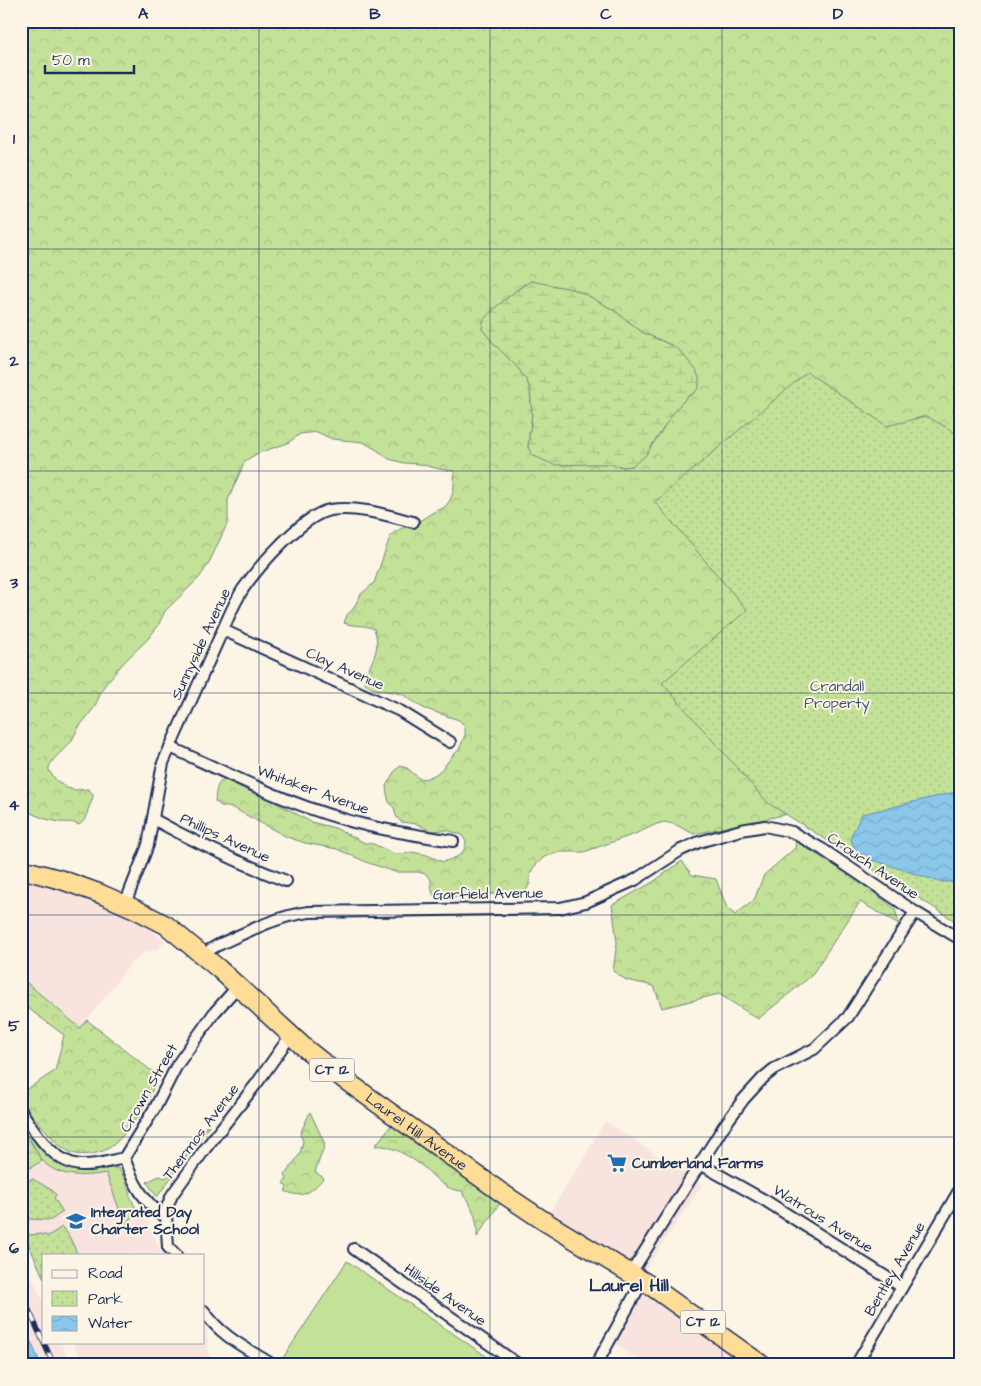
<svg xmlns="http://www.w3.org/2000/svg" width="981" height="1386" font-family="'Architects Daughter',sans-serif">
  <defs>
    <pattern id="forest-crowns" width="20" height="18" patternUnits="userSpaceOnUse" patternTransform="scale(1.25)"><rect width="20" height="18" fill="#c4e198"/><path d="M2 6a3 3 0 1 1 6 0M12 15a3 3 0 1 1 6 0" fill="none" stroke="#a8c185"/></pattern>
    <pattern id="wetland-marsh" width="20" height="14" patternUnits="userSpaceOnUse" patternTransform="scale(1.25)"><rect width="20" height="14" fill="#c4e198"/><path d="M1 5h8M5 5V1M11 12h8M15 12V8" fill="none" stroke="#a8c185"/></pattern>
    <pattern id="park-dots" width="8" height="8" patternUnits="userSpaceOnUse" patternTransform="scale(1.25)"><rect width="8" height="8" fill="#c4e198"/><path d="M2 2h.1M6 6h.1" fill="none" stroke="#a8c185" stroke-width="1.8" stroke-linecap="round"/></pattern>
    <pattern id="water-waves" width="16" height="10" patternUnits="userSpaceOnUse" patternTransform="scale(1.25)"><rect width="16" height="10" fill="#8bc7eb"/><path d="M0 5q4-4 8 0t8 0" fill="none" stroke="#77abcc"/></pattern>
  </defs>
  <rect width="100%" height="100%" fill="#fcf5e5"/>
  <filter id="ink" filterUnits="userSpaceOnUse"><feTurbulence type="fractalNoise" baseFrequency=".02" numOctaves="2"/><feDisplacementMap in="SourceGraphic" scale="10" xChannelSelector="R" yChannelSelector="G"/><feConvolveMatrix kernelMatrix="1 2 1 2 8 2 1 2 1" color-interpolation-filters="sRGB"/></filter>
  <g filter="url(#ink)">
    <g fill="#f8e3de">
      <polygon points="21,878 65,890 121,912 143,923 165,941 158,949 144,953 131,963 81,1028 21,978"/>
      <polygon points="605,1121 702,1185 645,1270 549,1213 581,1163"/>
      <polygon points="42,1161 53,1168 72,1175 86,1176 106,1173 125,1225 137,1211 148,1222 162,1255 44,1255 28,1243 28,1217 21,1204 21,1173"/>
      <polygon points="21,1249 30,1273 44,1303 44,1342 61,1342 71,1365 41,1365 22,1328 21,1325"/>
      <polygon points="646,1291 752,1365 645,1365 615,1343"/>
      <polygon points="204,1322 206,1329 211,1365 83,1365 73,1342 204,1342"/>
    </g>
    <g fill="#c4e198" stroke="#70887b">
      <path d="M21,1118L25,1125L82,1169L118,1168L126,1180L130,1196L137,1211L125,1225L106,1173C85,1177 57,1178 42,1160C38,1155 35,1148 32,1143C26,1134 21,1129 21,1118Z"/>
      <polygon points="208,1124 209,1126 157,1197 147,1182 159,1176 166,1178"/>
      <polygon points="347,1261 499,1365 288,1365 281,1361"/>
    </g>
    <g fill="url(#forest-crowns)" stroke="#70887b" fill-rule="evenodd">
      <path d="M21,21H960V791L812,809L694,834L674,824L664,822L657,824L635,834L584,852H560L544,857L533,868L530,875V883L527,889L521,895C505,895 489,893 473,895C459,896 448,901 434,896L431,888V880L426,874L418,872H395L366,862L337,849L305,843L287,837L233,808L221,806L215,801C216,792 216,779 228,779L262,795L311,822L335,828L365,843L373,844L395,854H403L412,852L427,855L443,862C456,857 464,857 466,842L462,835L447,830L431,831L417,824L401,822L396,816L394,808L389,802L387,794L386,786L394,772L400,766L407,768L420,779L428,778L436,774L443,768L453,755L459,750L465,735V726L459,720L423,708L402,694L371,688L365,683C368,661 383,653 374,629C364,624 355,627 344,623L347,615L353,609L361,594L374,583L390,537C395,530 403,528 411,525C419,522 425,517 432,513C435,511 440,510 443,508C454,501 455,483 454,471L439,469L420,464L404,463L389,459L377,450L363,442L332,439L317,432L300,434L288,443L258,453L245,461L228,500V522L208,565L199,578L165,611L158,626L148,639L125,661L104,686L94,708L79,727L71,742L53,760L49,767V771L56,780L67,788L75,790L88,789L93,794C93,800 91,802 89,807C86,815 87,820 79,825C69,820 65,824 55,821C43,819 31,814 21,807ZM524,284L572,289L587,295L615,311L642,332L673,346L694,393L687,397L676,409L632,466L625,467L609,464L593,463L561,465L528,447L532,414L530,389L527,381L518,368L493,343L483,329V321L494,309Z"/>
      <polygon points="796,841 863,884 895,909 899,924 860,902 811,976 758,1019 719,994 662,1008 654,986 626,980 613,971 617,942 612,905 653,882 682,861 692,875 716,879 727,908 735,915 754,900 764,875 795,848"/>
      <path d="M21,978L80,1028L87,1020L153,1072C153,1075 155,1080 154,1083C152,1100 125,1136 112,1146C103,1153 87,1156 76,1154C60,1150 51,1136 41,1125C33,1116 22,1105 21,1093L55,1071L64,1035L21,1003Z"/>
      <path d="M310,1112L325,1144L315,1172L324,1178C311,1191 305,1200 285,1191L287,1187L283,1183L287,1179L285,1175L300,1154L303,1141L300,1134Z"/>
      <path d="M393,1123L502,1200L477,1237C478,1222 474,1207 463,1195V1191C449,1191 439,1182 430,1173C419,1162 391,1143 375,1146Z"/>
      <polygon points="21,1126 42,1161 21,1173"/>
      <polygon points="21,1204 28,1216 28,1243 30,1247 22,1251"/>
    </g>
    <path fill="url(#wetland-marsh)" stroke="#70887b" d="M531,281L572,289L587,295L615,311L642,332L673,346L680,351L696,370L699,378V387L694,393L687,397L676,409L645,456L632,466L625,467L609,464H593L554,465L532,455L528,447L532,414L530,389L527,381L518,368L493,343L482,329C483,326 482,324 483,321C487,313 522,285 531,281Z"/>
    <g fill="url(#park-dots)" stroke="#70887b">
      <polygon points="807,372 887,426 926,416 960,435 960,924 768,803 662,683 747,610 655,502"/>
      <polygon points="33,1179 53,1191 56,1195 54,1198 63,1212 51,1220 29,1219 28,1216 21,1204 21,1183"/>
      <polygon points="62,1227 68,1234 78,1255 44,1255 44,1279 28,1243 28,1235 40,1234 48,1236"/>
    </g>
    <g fill="url(#water-waves)" stroke="#5e8ab3">
      <polygon points="960,791 960,883 937,881 876,861 861,858 856,851 851,840 851,836 862,814"/>
      <polygon points="21,1325 32,1344 41,1365 21,1365"/>
    </g>
    <g fill="none" stroke-linecap="round" stroke-linejoin="round">
      <defs>
        <g id="street">
          <polyline points="223,630 400,711 450,742"/>
          <path d="M170,747C227,773 283,802 343,819C379,830 416,835 453,841"/>
          <path d="M153,819C196,843 240,863 286,881"/>
          <path d="M125,904L148,845L163,763L229,616C233,607 238,597 243,589C259,566 303,515 330,510C358,506 386,515 413,522"/>
          <path d="M204,956L211,949L218,945C247,932 277,916 309,912L560,908L586,902L635,880L681,850L699,842L741,830L765,826L792,832L822,849L915,912L960,939"/>
          <path d="M21,1111C35,1132 53,1163 81,1165C95,1166 110,1161 124,1158L156,1106L177,1065L214,1013L238,986"/>
          <path d="M124,1158C133,1182 144,1204 166,1217"/>
          <polyline points="700,1164 766,1201 902,1287"/>
          <polyline points="354,1249 519,1365"/>
          <polyline points="176,1255 168,1247 166,1214 167,1207 172,1195 205,1149 257,1083 291,1035"/>
          <polyline points="631,1273 724,1126 743,1100 763,1078 774,1069 814,1049 848,1017 915,912"/>
          <path d="M204,1311C220,1336 248,1349 273,1365"/>
          <polyline points="596,1365 643,1280"/>
          <polyline points="856,1365 960,1189"/>
        </g>
        <g id="highway">
          <path id="s1" d="M21,869L62,880L101,894L135,909L166,925L219,969L306,1049L345,1080L502,1193L544,1221L651,1286L762,1365"/>
        </g>
      </defs>
      <use href="#street" stroke="#1b2f5e" stroke-width="14"/>
      <use href="#highway" stroke="#1b2f5e" stroke-width="21"/>
      <use href="#street" stroke="#fcf5e5" stroke-width="10"/>
      <use href="#highway" stroke="#ffdd96" stroke-width="18"/>
      <defs>
        <polyline id="rail" points="21,1293 54,1365"/>
      </defs>
      <use href="#rail" stroke="#1b2f5e" stroke-width="5.5"/>
      <use href="#rail" stroke="#fcf5e5" stroke-width="4" stroke-dasharray="11" stroke-linecap="butt"/>
    </g>
  </g>
  <path fill="none" stroke="#1b2f5e" stroke-width="1" stroke-opacity="0.55" d="M259,21V1365M490,21V1365M722,21V1365M21,249H960M21,471H960M21,693H960M21,915H960M21,1137H960"/>
  <defs>
    <symbol id="supermarket-bare" viewBox="-9 -9 18 18"><path d="M-6-5.5h2.5l.6 2H6L4.5 2H-2.5L-4.4-4H-6ZM-1.5 3.2a1.3 1.3 0 1 0 .1 0ZM3 3.2a1.3 1.3 0 1 0 .1 0Z" fill="#1f6fb2" stroke="#fcf5e5" stroke-width="2.5" paint-order="stroke"/></symbol>
    <symbol id="school-bare" viewBox="-9 -9 18 18"><path d="M0-5L7-2L0 1L-7-2ZM-4 1L0 2.5L4 1V4Q0 6-4 4Z" fill="#1f6fb2" stroke="#fcf5e5" stroke-width="2.5" paint-order="stroke"/></symbol>
  </defs>
  <g fill-rule="evenodd">
    <use href="#supermarket-bare" x="603" y="1149" width="28" height="28"/>
    <use href="#school-bare" x="62" y="1207" width="28" height="28"/>
  </g>
  <g text-anchor="middle" dominant-baseline="central" stroke-width="4" stroke-linejoin="round" paint-order="stroke">
    <g fill="#fcf5e5" stroke="#5e6a86" stroke-width="1">
      <rect x="309.5" y="1058.5" width="45" height="23" rx="4"/>
      <rect x="680.5" y="1310.5" width="45" height="23" rx="4"/>
    </g>
    <g font-size="14" font-weight="bold" fill="#1b2f5e">
      <text x="332" y="1070">CT 12</text>
      <text x="703" y="1322">CT 12</text>
    </g>
    <g font-size="15" fill="#1b2f5e" stroke="#fcf5e5">
      <text transform="translate(201 644) rotate(-65)">Sunnyside Avenue</text>
      <text transform="translate(345 669) rotate(24)">Clay Avenue</text>
      <text transform="translate(313 790) rotate(20)">Whitaker Avenue</text>
      <text transform="translate(225 838) rotate(25)">Phillips Avenue</text>
      <text transform="translate(873 866) rotate(34)">Crouch Avenue</text>
      <text transform="translate(488 894) rotate(-1)">Garfield Avenue</text>
      <text transform="translate(149 1088) rotate(-60)">Crown Street</text>
      <text transform="translate(201 1132) rotate(-53)">Thermos Avenue</text>
      <text stroke="none"><textPath href="#s1" startOffset="481">Laurel Hill Avenue</textPath></text>
      <text transform="translate(823 1219) rotate(32)">Watrous Avenue</text>
      <text transform="translate(895 1269) rotate(-60)">Bentley Avenue</text>
      <text transform="translate(445 1295) rotate(35)">Hillside Avenue</text>
    </g>
    <g font-size="15" fill="#3d536a" stroke="#fcf5e5">
      <text x="837" y="686">Crandall<tspan x="837" dy="17">Property</tspan></text>
    </g>
    <g font-size="15" font-weight="bold" fill="#1b2f5e" stroke="#fcf5e5" text-anchor="start">
      <text x="632" y="1163">Cumberland Farms</text>
      <text x="91" y="1212">Integrated Day<tspan x="91" dy="17">Charter School</tspan></text>
    </g>
    <g font-size="18" font-weight="bold" fill="#1b2f5e" stroke="#fcf5e5">
      <text x="629" y="1285">Laurel Hill</text>
    </g>
  </g>
  <rect width="981" height="1386" fill="none" stroke="#fcf5e5" stroke-width="55"/>
  <rect x="42" y="1254" width="162" height="90" fill="#fcf5e5" stroke="#a2a6af"/>
  <rect x="52" y="1270" width="25" height="8" fill="#fcf5e5" stroke="#a2a6af"/>
  <text x="88" y="1278" font-size="15" fill="#1b2f5e">Road</text>
  <rect x="52" y="1291" width="25" height="15" fill="url(#park-dots)" stroke="#a2a6af"/>
  <text x="88" y="1304" font-size="15" fill="#1b2f5e">Park</text>
  <rect x="52" y="1316" width="25" height="15" fill="url(#water-waves)" stroke="#a2a6af"/>
  <text x="88" y="1328" font-size="15" fill="#1b2f5e">Water</text>
  <path d="M45 65v8h89v-8" fill="none" stroke="#1b2f5e" stroke-width="2.5"/>
  <text x="52" y="65" font-size="15" fill="#1b2f5e" stroke="#fcf5e5" stroke-width="4" paint-order="stroke">50 m</text>
  <rect x="28" y="28" width="926" height="1330" fill="none" stroke="#1b2f5e" stroke-width="2"/>
  <g font-size="16" text-anchor="middle" font-weight="bold" fill="#1b2f5e">
    <text x="143" y="19">A</text>
    <text x="375" y="19">B</text>
    <text x="606" y="19">C</text>
    <text x="838" y="19">D</text>
    <text x="14" y="144">1</text>
    <text x="14" y="366">2</text>
    <text x="14" y="588">3</text>
    <text x="14" y="810">4</text>
    <text x="14" y="1031">5</text>
    <text x="14" y="1253">6</text>
  </g>
</svg>
